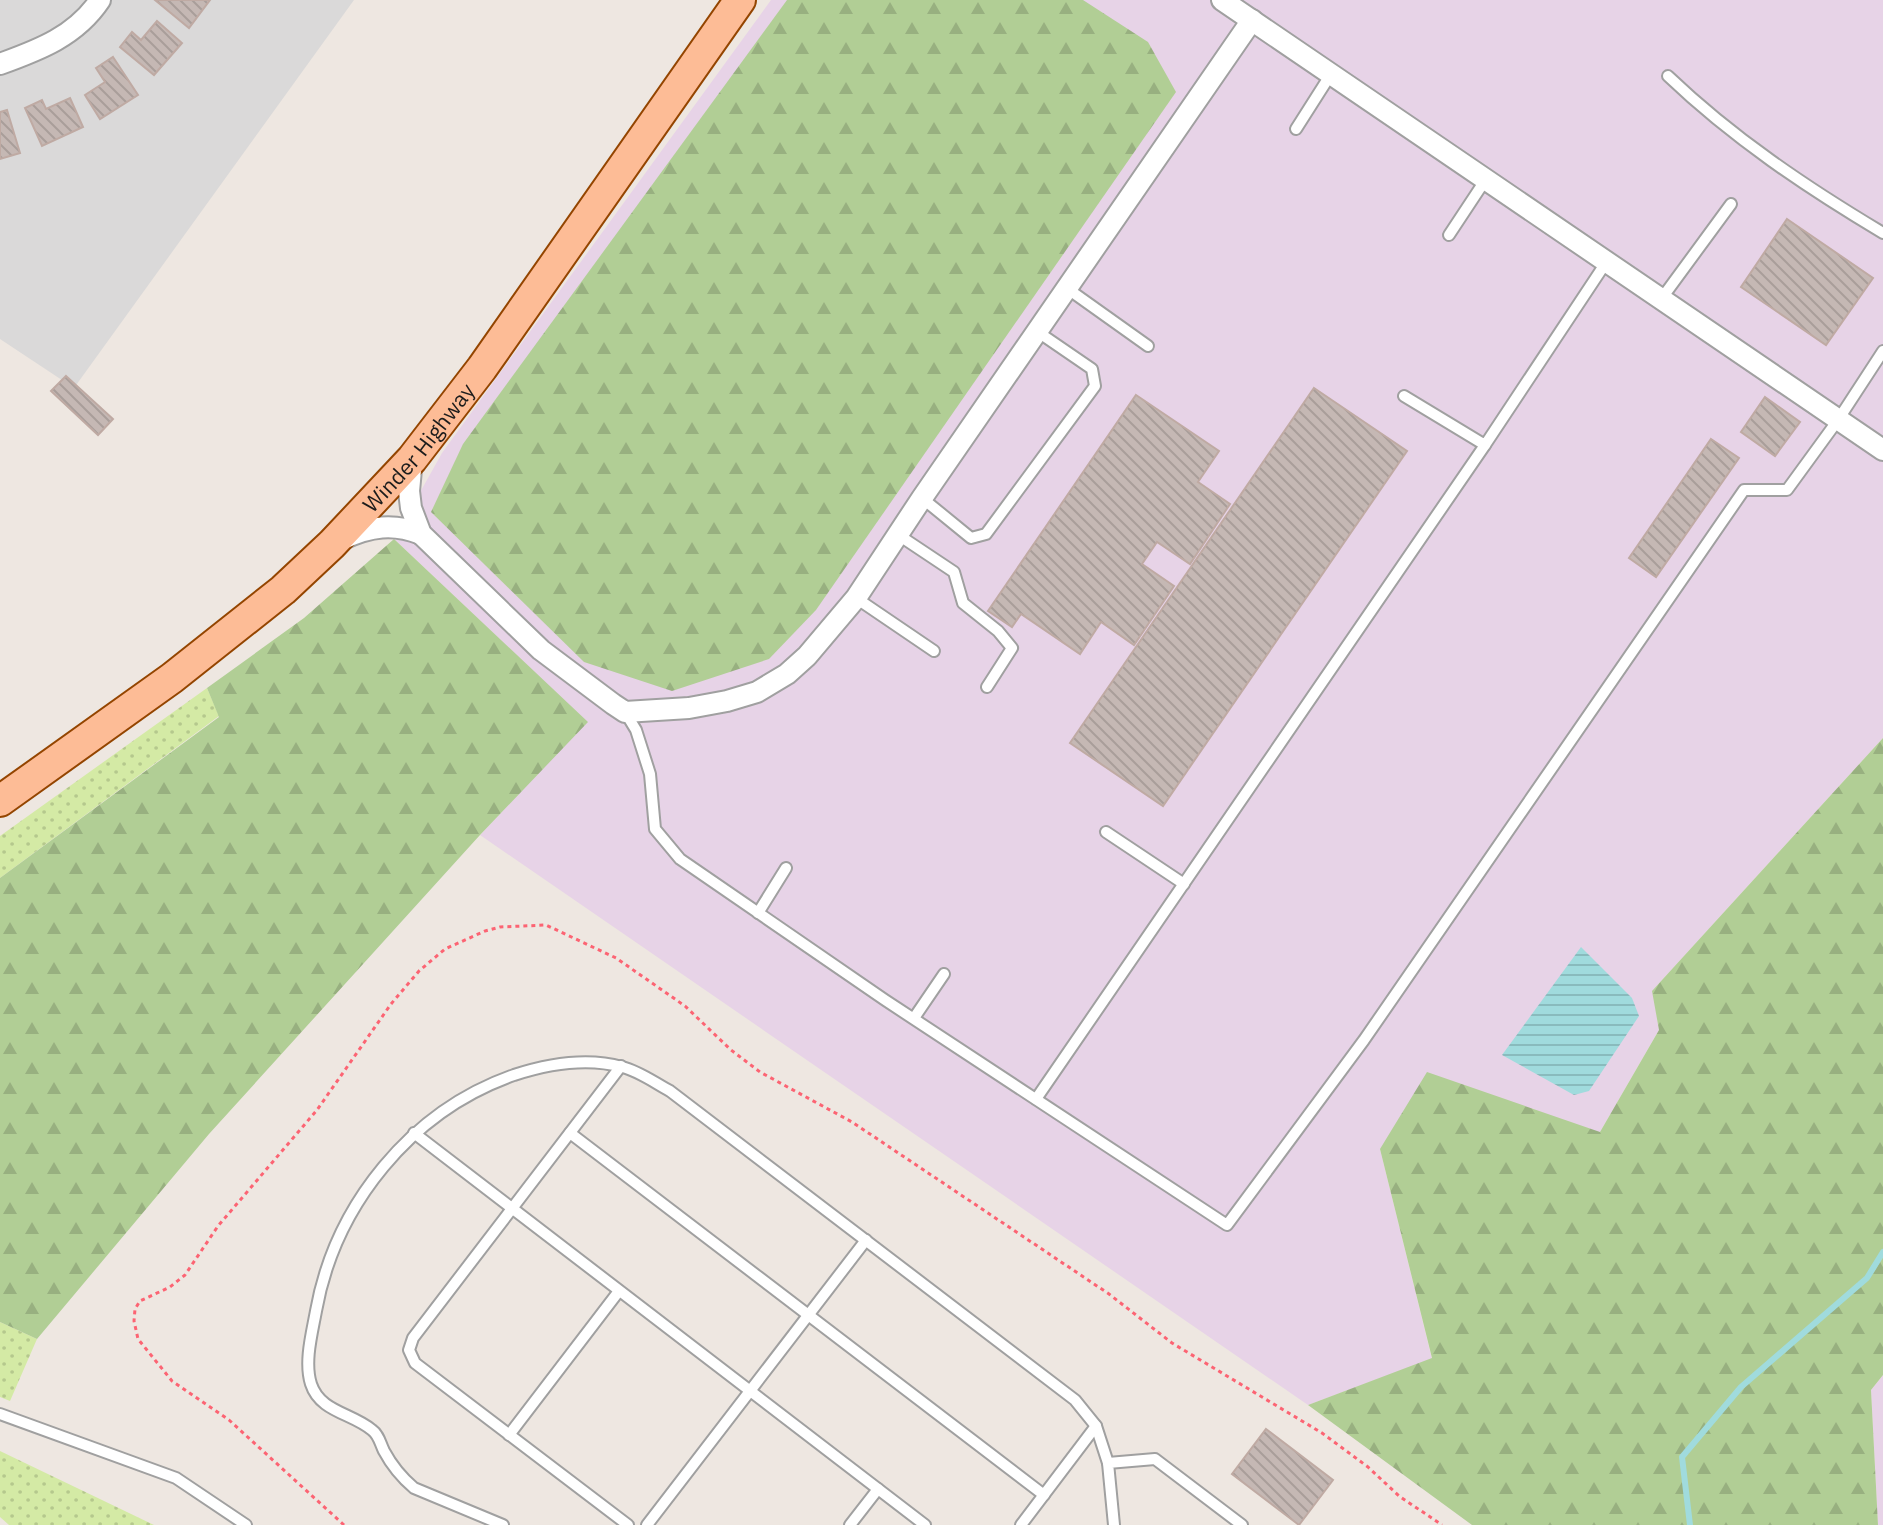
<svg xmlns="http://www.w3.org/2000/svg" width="1883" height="1525" font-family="'IBM Plex Sans',sans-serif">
  <defs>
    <pattern id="grass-dots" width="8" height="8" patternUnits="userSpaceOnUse" patternTransform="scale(2)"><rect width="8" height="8" fill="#d4eaa5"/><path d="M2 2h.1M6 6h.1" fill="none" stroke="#b5c88d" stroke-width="1.8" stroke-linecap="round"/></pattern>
    <pattern id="forest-firs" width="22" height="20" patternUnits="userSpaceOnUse" patternTransform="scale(2)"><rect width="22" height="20" fill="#b1ce95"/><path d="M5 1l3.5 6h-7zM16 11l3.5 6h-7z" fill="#98b080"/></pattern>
    <pattern id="water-rules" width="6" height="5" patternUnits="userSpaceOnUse" patternTransform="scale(2)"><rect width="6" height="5" fill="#a0dbdd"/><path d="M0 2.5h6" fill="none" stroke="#89bbbd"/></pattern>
    <pattern id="building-back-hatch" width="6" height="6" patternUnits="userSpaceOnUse" patternTransform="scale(2)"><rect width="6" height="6" fill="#c5b8b4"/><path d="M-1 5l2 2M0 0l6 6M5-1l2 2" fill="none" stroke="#a99e9a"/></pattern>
  </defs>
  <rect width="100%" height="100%" fill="#eee7e1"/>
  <polygon fill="#dad9d9" points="0,0 354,0 74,388 0,339"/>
  <g fill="#e7d3e7">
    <polygon points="771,0 1883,0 1883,738 1653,990 1659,1030 1600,1132 1380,1149 1432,1359 1308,1405 480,835 587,722 394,539 442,453"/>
    <polygon points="1883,1375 1883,1525 1878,1525 1871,1390"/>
  </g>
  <g fill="url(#grass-dots)">
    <polygon points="207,688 219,716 0,878 0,836"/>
    <polygon points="0,1322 37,1339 10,1401 0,1397"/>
    <polygon points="0,1451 154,1525 9,1525 0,1517"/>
  </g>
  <g fill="url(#forest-firs)">
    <polygon points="787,0 1083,0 1148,42 1176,92 816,610 769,659 672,691 584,662 431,512 463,444"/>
    <polygon points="394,539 588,722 480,835 209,1134 37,1339 0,1322 0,878 219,717 207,688 304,618"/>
    <polygon points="1883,738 1883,1375 1871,1390 1878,1525 1472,1525 1308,1405 1432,1358 1380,1149 1427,1072 1600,1132 1659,1030 1652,991"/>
  </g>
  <polygon fill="url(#water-rules)" points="1581,947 1632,998 1639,1016 1589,1091 1574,1095 1502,1055"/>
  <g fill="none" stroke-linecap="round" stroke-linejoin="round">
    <polyline stroke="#a0dbdd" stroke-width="6" points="1690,1525 1682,1457 1741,1387 1867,1278 1883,1252"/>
  </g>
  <g fill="url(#building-back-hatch)" stroke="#bfaaa3" stroke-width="2">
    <polygon points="155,0 210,0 189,28"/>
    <polygon points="157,21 182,43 154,75 120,47 132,32 141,40"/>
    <polygon points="113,57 138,95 100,119 85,95 105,82 96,68"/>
    <polygon points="70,98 83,127 42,146 25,108 42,100 46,109"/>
    <polygon points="7,110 20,153 0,159 0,112"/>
    <polygon points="1787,219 1873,278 1826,345 1741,287"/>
    <polygon points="66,376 113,419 98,435 51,391"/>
    <polygon points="1314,388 1407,451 1163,806 1070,743"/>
    <polygon points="1136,395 1219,451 1198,482 1230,504 1190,564 1157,542 1142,564 1174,586 1134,645 1101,622 1080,654 1021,614 1012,627 988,611"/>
    <polygon points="1765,397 1800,422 1775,456 1741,432"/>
    <polygon points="1711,439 1739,458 1656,577 1629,558"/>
    <polygon points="1266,1429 1333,1480 1299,1525 1232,1474"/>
  </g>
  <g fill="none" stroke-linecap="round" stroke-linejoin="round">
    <defs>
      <g id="lane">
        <path d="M1668,76C1733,138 1806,187 1883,233"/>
        <polyline points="1296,129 1331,74"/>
        <polyline points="1449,235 1486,179"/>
        <polyline points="1068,289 1148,346"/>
        <polyline points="1662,298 1731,204"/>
        <polyline points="1404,396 1485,445 1607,261"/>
        <polyline points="922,498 971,538 986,534 1095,386 1092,369 1038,332"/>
        <polyline points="897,534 954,572 963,603 998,631 1012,648 987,687"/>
        <polyline points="856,598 934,651"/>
        <polyline points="625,712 636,730 650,774 655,829 680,859 885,1000 1227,1225 1364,1040 1744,490 1787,490 1838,420 1883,351"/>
        <polyline points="1106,832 1184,884"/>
        <polyline points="758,913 786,868"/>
        <polyline points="914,1018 944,974"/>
        <polyline points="621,1066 413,1338 409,1350 415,1363 628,1525"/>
        <polyline points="1036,1099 1485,445"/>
        <polyline points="414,1133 925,1525"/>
        <polyline points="570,1133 1044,1495"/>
        <polyline points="0,1414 176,1478 246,1525"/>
        <polyline points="509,1435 619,1291"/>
        <path d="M503,1525L414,1488C401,1477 392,1466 384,1451C380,1443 379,1435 372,1430C352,1413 320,1412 311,1384C304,1362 312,1333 316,1311C335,1205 411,1111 514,1075C548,1064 586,1057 622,1067C639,1071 655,1083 670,1091L1075,1400L1096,1426L1108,1463"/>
        <polyline points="647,1525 866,1240"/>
        <polyline points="850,1525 878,1489"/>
        <polyline points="1021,1525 1096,1426"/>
        <polyline points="1114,1525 1108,1463 1155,1459 1242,1525"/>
      </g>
      <g id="street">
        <polyline points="1222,0 1883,450"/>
        <path d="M0,64C39,50 76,36 100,0"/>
        <polyline points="412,459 409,491 411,508 421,534 541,650 613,704 625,712 689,708 727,701 757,692 787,674 807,656 856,598 922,498 1252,20"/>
        <path d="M343,539C370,526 394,523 421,534"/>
      </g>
      <g id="primary">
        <path id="s1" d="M0,801L172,678L283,590L332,544L412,459L482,368L740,0"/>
      </g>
    </defs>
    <use href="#lane" stroke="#a0a0a0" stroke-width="14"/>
    <use href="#street" stroke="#a0a0a0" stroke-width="24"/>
    <use href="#primary" stroke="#944500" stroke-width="34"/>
    <polyline stroke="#fc6473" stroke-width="3" stroke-dasharray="4 4" stroke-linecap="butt" points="344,1525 229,1420 172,1381 138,1339 134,1321 135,1309 140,1301 170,1287 185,1275 218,1226 317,1110 391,1004 419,971 445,949 485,931 500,927 546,925 616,958 685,1006 731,1050 760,1072 852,1122 1109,1294 1172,1343 1322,1433 1368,1467 1399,1496 1442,1525"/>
    <use href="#lane" stroke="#fff" stroke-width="10"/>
    <use href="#street" stroke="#fff" stroke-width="20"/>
    <use href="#primary" stroke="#fdbc96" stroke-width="30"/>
  </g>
  <g text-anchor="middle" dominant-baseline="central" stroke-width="6" stroke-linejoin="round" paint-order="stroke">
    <g font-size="22" fill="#1c1c1c" stroke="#fff">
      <text stroke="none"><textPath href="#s1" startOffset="550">Winder Highway</textPath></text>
    </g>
  </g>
</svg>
